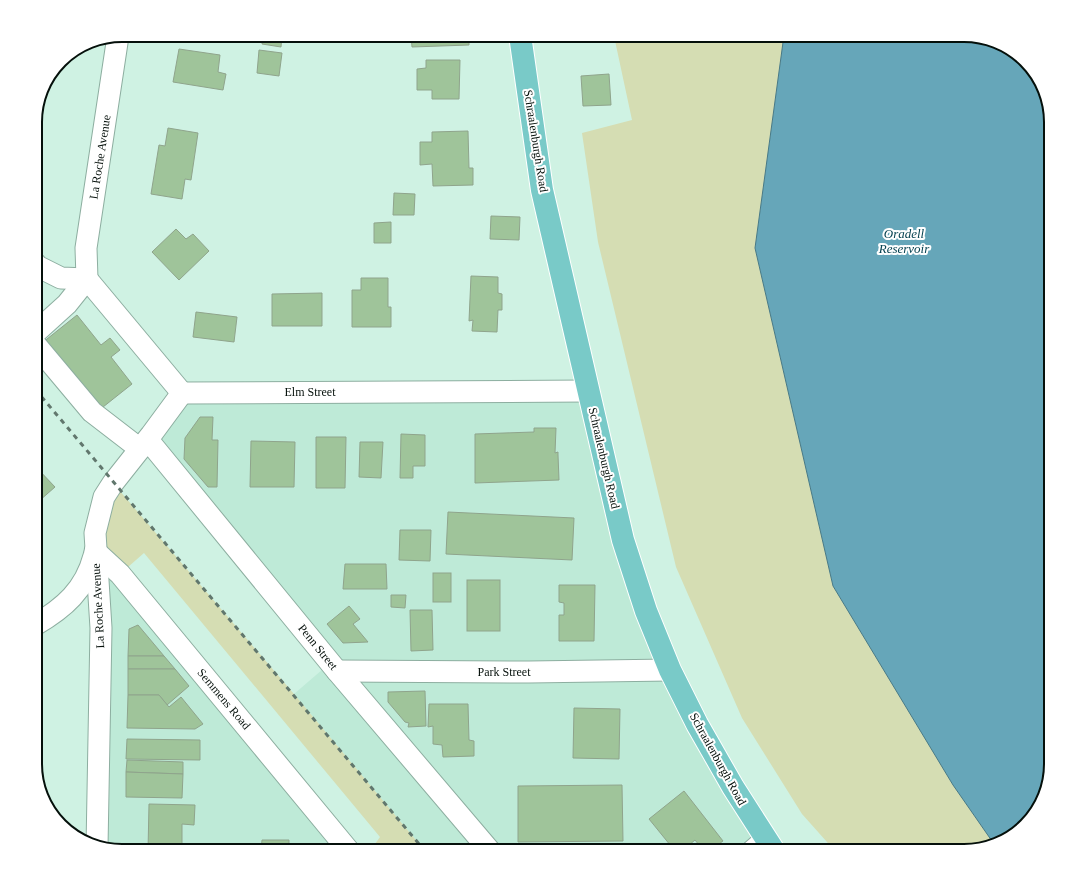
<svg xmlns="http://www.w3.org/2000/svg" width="1086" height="886" font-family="Georgia,serif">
  <rect width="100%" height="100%" fill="#cff2e3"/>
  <g fill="#beead7">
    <polygon points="588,391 646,611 774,851 425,851 294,694 330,663 151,435 182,393"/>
    <polygon points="95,551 349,851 122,851 97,847"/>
  </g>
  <g fill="#d5ddb3">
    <polygon points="567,35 784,35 755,248 833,586 953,785 994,844 964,851 835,851 802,814 742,718 676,567 598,242 582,133 632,120 614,36 569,43"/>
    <polygon points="113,483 294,694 425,851 370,851 380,837 144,553 120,574 95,533"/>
  </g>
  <polygon fill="#66a6b9" stroke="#497985" points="784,35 964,35 992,40 1021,56 1042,84 1051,122 1051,764 1046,792 1030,821 1002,842 994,844 953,785 833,586 755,248"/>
  <g fill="#9fc49a" stroke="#8fa48c">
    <polygon points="263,35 282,35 281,47 262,44"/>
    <polygon points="411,35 472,35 473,39 469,39 469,45 412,47"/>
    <polygon points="179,49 220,55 218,72 226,74 223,90 173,82"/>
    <polygon points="259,50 282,53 279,76 257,73"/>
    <polygon points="426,60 460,60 459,99 432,99 432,90 417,90 417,69 426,68"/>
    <polygon points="609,74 611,105 583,106 581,76"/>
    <polygon points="168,128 198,133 191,180 185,179 182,199 151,194 159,145 165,146"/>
    <polygon points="468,131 469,168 473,168 473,185 433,186 432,164 420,165 420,142 432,142 432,132"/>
    <polygon points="394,193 415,194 414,215 393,215"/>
    <polygon points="491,216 520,217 519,240 490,239"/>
    <polygon points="391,222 391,243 374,243 374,223"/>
    <polygon points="176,229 186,239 193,234 209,251 179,280 152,252"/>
    <polygon points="471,276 498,277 498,293 502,294 502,310 498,310 497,332 472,331 473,320 469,321"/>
    <polygon points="361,278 388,278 388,307 391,307 391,327 352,327 352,290 361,290"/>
    <polygon points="322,293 322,326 272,326 272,294"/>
    <polygon points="196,312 237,317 234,342 193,337"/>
    <polygon points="77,315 101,345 110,338 120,350 111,357 132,384 98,411 42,343"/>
    <polygon points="200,417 213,417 212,440 218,440 217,487 208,487 184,459 185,438"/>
    <polygon points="534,428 556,428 555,453 558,452 558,455 559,480 475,483 475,434 534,432"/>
    <polygon points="401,434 425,435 425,466 413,466 413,478 400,478"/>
    <polygon points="316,437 346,437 345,488 316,488"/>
    <polygon points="251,441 295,442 294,487 250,487"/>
    <polygon points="360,442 383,442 381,478 359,477"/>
    <polygon points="36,467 55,487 39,501 35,497"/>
    <polygon points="448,512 574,518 572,560 446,554"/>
    <polygon points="400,530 431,530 430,561 399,560"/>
    <polygon points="345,564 386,564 387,589 343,589"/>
    <rect x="433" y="573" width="18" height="29"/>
    <rect x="467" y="580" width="33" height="51"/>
    <polygon points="559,585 595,585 594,641 559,641 559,615 564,615 564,603 559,602"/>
    <polygon points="391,595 406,595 405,608 391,607"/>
    <polygon points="349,606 360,619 353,624 368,642 343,643 327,624"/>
    <polygon points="410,610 432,610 433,650 411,651"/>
    <polygon points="138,625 164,656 128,656 129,629"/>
    <polygon points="128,656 164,656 175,669 128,669"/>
    <polygon points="128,669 175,669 189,686 167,705 159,695 128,695"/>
    <polygon points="425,691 426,726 408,727 409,723 405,722 388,702 388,692"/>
    <polygon points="128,695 159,695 169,707 181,697 203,724 195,729 127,728"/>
    <polygon points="429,704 468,704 469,740 474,741 474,756 443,757 442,745 433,744 433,726 428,727"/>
    <polygon points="574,708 620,709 619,759 573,758"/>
    <polygon points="127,739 200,740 200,760 126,759"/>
    <polygon points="127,760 183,762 183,774 126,772"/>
    <polygon points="126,772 183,774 182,798 126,797"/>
    <polygon points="622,785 623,841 518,842 518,786"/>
    <polygon points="684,791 723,841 709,851 704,851 695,840 682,851 675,851 649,819"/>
    <polygon points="149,804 195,805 194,825 182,824 182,851 148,851"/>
    <polygon points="262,840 289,840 289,851 261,851"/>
  </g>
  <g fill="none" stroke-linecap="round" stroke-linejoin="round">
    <defs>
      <g id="minor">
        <polyline points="35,263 37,266 61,278 87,279"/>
        <polyline points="87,279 86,248 118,36"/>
        <polyline points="87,279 182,393"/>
        <polyline points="35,333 67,304 87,279"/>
        <polyline points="35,344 92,412 140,449"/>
        <polyline points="182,393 588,391"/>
        <polyline points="148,440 337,671 490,851"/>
        <polyline points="95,551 120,574 349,851"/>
        <path d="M35,625C64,608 85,590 94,556"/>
        <polyline points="337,671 529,672 670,670"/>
        <polyline points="97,847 101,628 95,533 104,497 113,483 151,435 182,393"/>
        <polyline points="752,851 766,839"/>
      </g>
      <polyline id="major" points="520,35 542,190 623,540 646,611 670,670 697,724 733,787 774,851"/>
    </defs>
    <use href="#minor" stroke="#8daea0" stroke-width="23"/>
    <use href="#major" stroke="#fff" stroke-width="24"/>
    <use href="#minor" stroke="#fff" stroke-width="21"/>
    <use href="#major" stroke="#79cac8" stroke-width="22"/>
    <polyline stroke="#61776d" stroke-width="3" stroke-dasharray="5 5" stroke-linecap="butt" points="35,389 425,851"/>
  </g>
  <g text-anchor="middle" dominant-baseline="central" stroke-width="4" stroke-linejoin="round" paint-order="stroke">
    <g font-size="12" fill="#05100b" stroke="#fff">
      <text transform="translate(536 141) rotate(81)">Schraalenburgh Road</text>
      <text transform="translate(100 157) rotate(-81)">La Roche Avenue</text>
      <text x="310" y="392">Elm Street</text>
      <text transform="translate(604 458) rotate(77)">Schraalenburgh Road</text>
      <text transform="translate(98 606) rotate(-93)">La Roche Avenue</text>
      <text transform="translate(318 647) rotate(51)">Penn Street</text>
      <text x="504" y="672">Park Street</text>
      <text transform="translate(224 699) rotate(50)">Semmens Road</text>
      <text transform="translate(718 759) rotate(61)">Schraalenburgh Road</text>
    </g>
    <g font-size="13" font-style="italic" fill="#084452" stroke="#fff">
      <text x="904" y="233">Oradell<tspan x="904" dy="15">Reservoir</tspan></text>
    </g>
  </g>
  <path d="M0 0H1086V886H0ZM122 42H964A80 80 0 0 1 1044 122V764A80 80 0 0 1 964 844H122A80 80 0 0 1 42 764V122A80 80 0 0 1 122 42Z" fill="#fff" fill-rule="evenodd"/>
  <path fill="none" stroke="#05100b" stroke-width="2" d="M122 42H964A80 80 0 0 1 1044 122V764A80 80 0 0 1 964 844H122A80 80 0 0 1 42 764V122A80 80 0 0 1 122 42Z"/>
</svg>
